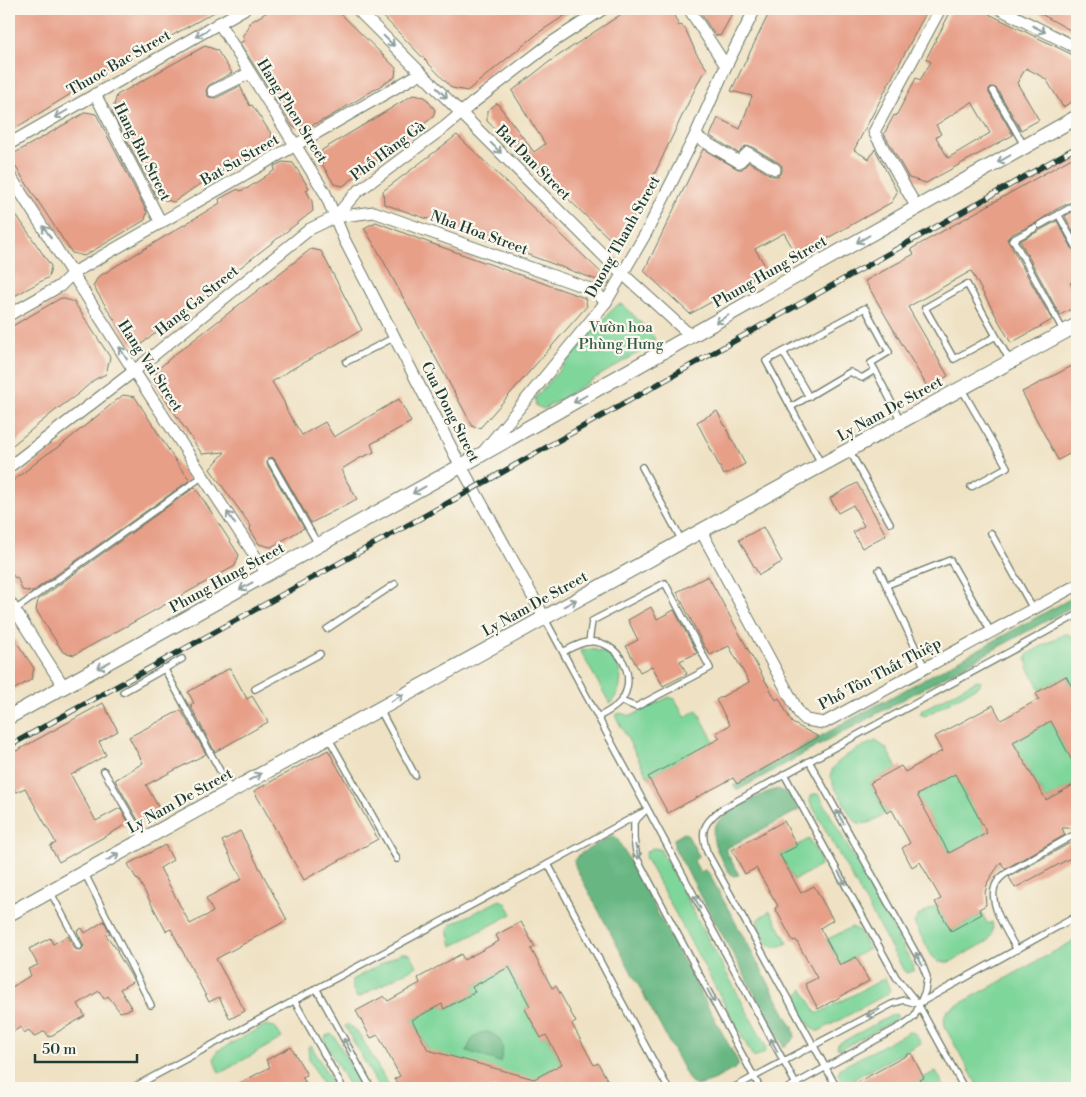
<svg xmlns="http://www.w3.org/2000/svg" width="1086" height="1097" font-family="'Libre Bodoni',serif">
  <rect width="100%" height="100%" fill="#fbf7ec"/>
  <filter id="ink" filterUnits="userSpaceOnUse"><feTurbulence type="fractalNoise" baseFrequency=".02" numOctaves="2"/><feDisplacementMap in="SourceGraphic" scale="10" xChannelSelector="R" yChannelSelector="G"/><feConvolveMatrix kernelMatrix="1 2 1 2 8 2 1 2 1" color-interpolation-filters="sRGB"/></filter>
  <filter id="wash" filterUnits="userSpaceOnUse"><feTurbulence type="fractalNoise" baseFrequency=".0096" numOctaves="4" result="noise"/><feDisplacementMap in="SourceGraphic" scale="20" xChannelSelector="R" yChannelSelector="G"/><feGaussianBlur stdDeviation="1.12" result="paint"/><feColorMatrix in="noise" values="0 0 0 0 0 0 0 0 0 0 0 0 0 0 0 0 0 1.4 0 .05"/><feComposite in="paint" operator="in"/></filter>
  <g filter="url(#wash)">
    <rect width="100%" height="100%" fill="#efe2c4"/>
    <g fill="#7fd69b" stroke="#4f8a68">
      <polygon points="621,304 625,306 654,337 654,343 544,409 536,406 535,398 610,312 616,306"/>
      <polygon points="1067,634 1077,638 1077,696 1066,676 1040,690 1028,667 1026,659 1027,655 1031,652 1062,635"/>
      <path d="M591,649C621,654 630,681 610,704L580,650Z"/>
      <polygon points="977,680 981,681 980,685 925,716 920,714 922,710"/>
      <polygon points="669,697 675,699 685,717 697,710 714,742 648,777 615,715 620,713 631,716"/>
      <polygon points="1051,721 1077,769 1077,783 1046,800 1013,742"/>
      <path d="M876,741L886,748L897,768L870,783L887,813C878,817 869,826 859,823C852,821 848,811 845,805C841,797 833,787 831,777C828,762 864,745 876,741Z"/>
      <polygon points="955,774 987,833 949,853 917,795"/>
      <polygon points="813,794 817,794 820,796 913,965 914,970 911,972 906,973 904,971 810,802 810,798"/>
      <polygon points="809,839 820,858 820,866 794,880 780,855"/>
      <polygon points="653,848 660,849 766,1047 764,1053 754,1057 752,1055 645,857 647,851"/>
      <polygon points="500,900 506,903 512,914 452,946 448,929 452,924"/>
      <path d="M937,905L951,931L982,914L988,924L992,922C994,929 992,936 987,942L950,962H939L932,956L914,923L918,916Z"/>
      <path d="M770,911L788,943L776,948C766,946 756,927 759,918Z"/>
      <polygon points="852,927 859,931 869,949 840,965 826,940"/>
      <path d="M1077,939V1088H979L946,1029C944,1023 943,1017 947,1011Z"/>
      <path d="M401,953C412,952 412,957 417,966L357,998L352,987V980Z"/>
      <polygon points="509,967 530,1006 525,1009 541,1038 546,1035 562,1064 520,1087 435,1062 412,1020 442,1004 445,1009 475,993 472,987"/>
      <path d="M885,978L890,990L887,994L819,1031H816C806,1025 797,1007 797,996L803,989L817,1014Z"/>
      <polygon points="894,1014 897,1015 897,1019 841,1049 837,1048 838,1044"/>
      <polygon points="348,1024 360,1035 390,1088 379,1088 345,1026"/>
      <polygon points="266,1025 275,1027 282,1038 222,1072 218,1071 214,1059 217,1051"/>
      <path d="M909,1032C916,1032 918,1037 921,1043L853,1079L857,1088H844L838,1074L840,1068Z"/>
      <polygon points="331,1034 335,1037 363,1088 350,1088 324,1041 326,1036"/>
      <polygon points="311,1045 335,1088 324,1088 309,1059 308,1047"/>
      <polygon points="936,1071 945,1088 908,1088 907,1087"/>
    </g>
    <g fill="#67b783" stroke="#437a5c">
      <polygon points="1077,595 1077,604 738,790 733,786 819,737"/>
      <path d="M778,789L788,794L799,810L725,849L739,875L733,876C727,871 724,863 720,856C703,825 720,817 746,803C756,798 766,791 778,789Z"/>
      <polygon points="684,833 687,834 699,856 694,861 700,872 705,870 708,872 793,1028 795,1037 792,1041 784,1047 674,847 674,839"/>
      <polygon points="613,835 618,840 738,1062 738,1066 736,1068 708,1083 696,1086 689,1080 576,868 574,861 580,854"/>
      <path d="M487,1032C503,1037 505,1048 500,1062L467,1051C471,1040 474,1033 487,1032Z"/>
    </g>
    <g id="blocks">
      <g fill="#e79f88" fill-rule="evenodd">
        <polygon points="9,9 220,9 108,71 9,132"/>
        <polygon points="272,9 336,9 396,68 395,77 326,119 305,128 293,127 240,43 245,40 242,36 248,29 249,23"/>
        <polygon points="376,9 575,9 541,31 467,91 452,88"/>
        <polygon points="629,9 671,9 679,26 681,25 685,28 696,53 707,69 702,75 692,95 633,219 614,243 487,121 487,111 497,103 534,152 545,144 512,91 549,62"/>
        <polygon points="698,9 735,9 720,36 715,35"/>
        <polygon points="771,9 928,9 854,150 869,159 875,149 897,192 892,202 826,239 813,246 812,244 796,254 784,233 755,249 766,267 752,276 753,278 747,282 690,314 644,271 703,149 738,169 742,169 749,162 772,176 778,176 782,172 782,166 779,163 752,147 745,146 738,153 710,136 718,118 740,129 752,96 731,91"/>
        <path d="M952,9H984L990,12L989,14L1077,57V99L1063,107L1046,79L1026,68L1017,83L1039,120L1021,130L997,89L991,87L989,89V93L1013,135L926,183L909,178L884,134L894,115L896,116L916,78L920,80L931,62L926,59ZM972,102L990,133L948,158L936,137L941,134L936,125Z"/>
        <polygon points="1032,9 1077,9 1077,34"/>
        <polygon points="205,46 217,50 232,73 209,85 206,90 207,95 209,97 216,98 240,86 250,106 252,105 272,135 268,145 194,188 174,202 157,198 112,112 117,95"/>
        <polygon points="413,95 425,97 435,110 433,117 343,186 334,184 319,159 322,150"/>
        <polygon points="86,112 96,114 147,212 145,220 84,256 72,253 13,163 15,153"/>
        <polygon points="457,135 610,281 608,284 460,230 384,204 383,191"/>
        <polygon points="1077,155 1077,199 1055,210 1036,223 1010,235 1007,239 1052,320 1011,343 971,271 908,307 948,376 928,388 865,281 914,254 911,249"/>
        <polygon points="283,162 293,163 309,188 306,190 312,201 313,211 139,346 129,343 93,286 98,277 220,203 219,199 238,189 240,191 248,188 275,170 274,166"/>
        <polygon points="9,204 51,266 49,277 9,299"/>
        <polygon points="1077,209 1077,239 1065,216"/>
        <polygon points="1057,221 1073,250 1077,253 1077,279 1070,283 1077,296 1077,306 1060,315 1020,241"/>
        <polygon points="376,222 419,239 585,298 587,306 480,428 473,427 378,251 364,228"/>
        <polygon points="311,249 321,251 362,330 292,369 272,382 284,402 287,411 302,435 325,422 334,437 399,399 411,422 371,444 374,452 358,459 342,469 346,480 357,499 311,523 275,460 272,457 268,458 267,464 304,528 271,547 259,544 250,529 251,526 210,469 225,452 202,454 154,382 157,370 175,354 191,342"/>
        <polygon points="61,298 74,302 110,357 106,374 94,380 78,394 56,410 9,448 9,328"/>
        <polygon points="1074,365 1077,372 1077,450 1058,460 1022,392"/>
        <polygon points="123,395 135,397 179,466 190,480 32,592 22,590 17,577 15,578 9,570 9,484 47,454 60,446"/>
        <polygon points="717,411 745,464 724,475 697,422"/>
        <polygon points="857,483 886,535 862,548 853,532 864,526 853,505 838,513 830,498"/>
        <polygon points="195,487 239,555 235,566 74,655 63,652 36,610 38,600"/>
        <polygon points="763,527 782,562 759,575 739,540"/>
        <polygon points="708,576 762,675 776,700 779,698 792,723 819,737 737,784 733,778 668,813 648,777 720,738 716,733 730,725 716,700 749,682 729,646 710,655 706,648 705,648 677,592"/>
        <polygon points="651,607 657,619 674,610 697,653 680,661 687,674 663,686 652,666 640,672 626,646 638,640 628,620"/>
        <polygon points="9,631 34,668 31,680 9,692"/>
        <polygon points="230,668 247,699 252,696 268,722 215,752 190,705 194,703 188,692"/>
        <path d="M1066,676L1077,696V770L1051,721L1013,742L1046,800L1077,783V828H1062L1065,835L1005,869L1001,862L988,881L985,893L986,905L979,909L982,914L951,931L935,902L941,899L920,862L912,867L902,848L910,843L892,810L887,813L870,783L901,766L905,772L942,751L934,737L964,721L993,705L1001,720L1039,699L1036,693ZM955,774L987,833L949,853L917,795Z"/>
        <polygon points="103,703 118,731 99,742 106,755 71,775 96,821 120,808 129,823 59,862 50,846 56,843 25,788 17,792 9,788 9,755"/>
        <polygon points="181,710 206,754 146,785 160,810 139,822 115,780 143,763 129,737"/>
        <polygon points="328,750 378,839 304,880 254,791"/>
        <polygon points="784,821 797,846 780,855 801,893 814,886 833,920 820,928 840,965 856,957 869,981 818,1009 805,984 817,978 796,940 793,941 775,908 778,906 756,868 745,874 732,850"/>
        <polygon points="240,831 287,920 216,959 245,1011 230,1019 219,997 209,1002 171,929 166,931 138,879 137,880 128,864 165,845 173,860 160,868 190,924 213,912 206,898 242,879 222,841"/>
        <polygon points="1070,843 1076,855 1015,888 1009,877"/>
        <polygon points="104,921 110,933 106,935 118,951 117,952 134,981 120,989 132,1009 120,1012 108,996 104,999 99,991 78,1004 85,1016 49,1037 45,1031 34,1037 29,1030 24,1033 21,1027 9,1034 9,989 31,975 28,969 38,965 29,949 50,938 53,944 68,936 75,949 81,950 84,946 77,931 82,928 85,933"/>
        <path d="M521,922L535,947L531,949L552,988L556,986L576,1022L572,1024L594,1065L598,1063L612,1088H399L394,1079L400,1076L378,1035L371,1038L356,1011L384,996L388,1001L420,983L418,978L461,954L464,960L499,941L496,935ZM509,967L530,1006L525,1009L541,1038L546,1035L562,1064L534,1079L428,1050L412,1020L442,1004L444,1009L475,992L472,987Z"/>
        <polygon points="291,1047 307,1075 302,1077 309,1088 231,1088 270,1067 266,1060"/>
        <polygon points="911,1053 924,1078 905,1088 847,1088"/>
      </g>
    </g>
  </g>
  <g filter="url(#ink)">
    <use href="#blocks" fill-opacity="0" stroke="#687766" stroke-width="1"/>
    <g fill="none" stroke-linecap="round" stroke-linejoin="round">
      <defs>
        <g id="service">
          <polyline points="993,91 1025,147"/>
          <polyline points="1058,214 1077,248"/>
          <polyline points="1040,225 1077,204"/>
          <polyline points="1013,239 1064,332"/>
          <polyline points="1012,240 1035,228"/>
          <polyline points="996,336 954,359 925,308 967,284 1010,361"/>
          <polyline points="783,352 809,397"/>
          <polyline points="346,362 395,337"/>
          <polyline points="875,370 901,421"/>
          <polyline points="961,388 1007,467 971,487"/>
          <polyline points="791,407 850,372 862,378 875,370 871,363 889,352 865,308 766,361 822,465"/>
          <polyline points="849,450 890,523"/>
          <polyline points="271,462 319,546"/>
          <polyline points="642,467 682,541"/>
          <polyline points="991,533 1033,609"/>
          <polyline points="879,570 925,668"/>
          <polyline points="887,585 950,560 991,632"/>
          <polyline points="15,610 203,476"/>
          <polyline points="545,619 798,1088"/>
          <polyline points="327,629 395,584"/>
          <polyline points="589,642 592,621 665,583 710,668 636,707 621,701"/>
          <path d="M563,652C571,648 579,643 588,642C619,639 640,678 620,702C614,709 606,713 598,717"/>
          <polyline points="164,668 231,791"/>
          <polyline points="255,689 320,654"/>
          <polyline points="123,692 182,659"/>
          <polyline points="380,710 415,775"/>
          <polyline points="328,737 397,859"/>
          <polyline points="104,771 144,840"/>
          <polyline points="784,774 896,977 918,1004 964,1088"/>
          <polyline points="647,809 634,822 634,839 637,858 760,1088"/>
          <polyline points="548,864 641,813"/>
          <polyline points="84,872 151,1005"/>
          <polyline points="50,891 79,946"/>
          <path d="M1017,950C1008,934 988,904 995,886C997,881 1001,877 1005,874L1072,836L1077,835"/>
          <polyline points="316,988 371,1088"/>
          <polyline points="294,1000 343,1088"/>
          <polyline points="132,1088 548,864 668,1088"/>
          <polyline points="733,1088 892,1004 904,1000 918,1004 1077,916"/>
          <polyline points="788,1088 903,1025 914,1017 925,991 927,977 922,964 809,761"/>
          <path d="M837,1088L707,852C700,831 703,824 720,810L1077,615"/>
        </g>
        <g id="minor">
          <polyline points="357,9 612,264 691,336"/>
          <polyline points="689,9 726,66"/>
          <polyline points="1000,9 1077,48"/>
          <polyline points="219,23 325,193 344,239 456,457 544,617"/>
          <polyline points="213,91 250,73"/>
          <polyline points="95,94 161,223"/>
          <polyline points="695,136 739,162 748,153 775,169"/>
          <polyline points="9,144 244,9"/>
          <polyline points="9,174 134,371 267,574"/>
          <polyline points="917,208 874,132 940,9"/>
          <polyline points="335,217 374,212 593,290 606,302"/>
          <polyline points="9,315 60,286 73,273 421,73"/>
          <polyline points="484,451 606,302 646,233 695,136 726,66 755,9"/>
          <polyline points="9,467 134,371 310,229 335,217 357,192 446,126 474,102 551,43 603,9"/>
          <polyline points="701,531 799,713 806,720 824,723 1077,585"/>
          <polyline points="9,601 64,687"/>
        </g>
        <g id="tertiary">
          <polyline points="9,717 461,466 1077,117"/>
          <polyline points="9,914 701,531 1077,325"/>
        </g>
      </defs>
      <use href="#service" stroke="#687766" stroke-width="8"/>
      <use href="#minor" stroke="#687766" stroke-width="13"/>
      <use href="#tertiary" stroke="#687766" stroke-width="16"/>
      <use href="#service" stroke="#fff" stroke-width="5.5"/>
      <use href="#minor" stroke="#fff" stroke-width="11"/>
      <use href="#tertiary" stroke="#fff" stroke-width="14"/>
      <defs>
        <polyline id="rail" points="9,746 455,499 1077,147"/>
      </defs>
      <use href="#rail" stroke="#1f3d34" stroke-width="5.5"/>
      <use href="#rail" stroke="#fbf7ec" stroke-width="4" stroke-dasharray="11" stroke-linecap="butt"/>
    </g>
    <defs><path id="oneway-shaft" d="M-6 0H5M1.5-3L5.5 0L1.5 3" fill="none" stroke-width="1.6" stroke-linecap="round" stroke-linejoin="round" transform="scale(1.25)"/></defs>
    <g stroke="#8f9e9a">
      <use href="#oneway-shaft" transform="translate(1039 29) rotate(27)"/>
      <use href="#oneway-shaft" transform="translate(202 33) rotate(150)"/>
      <use href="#oneway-shaft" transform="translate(389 41) rotate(44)"/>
      <use href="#oneway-shaft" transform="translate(442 93) rotate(45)"/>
      <use href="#oneway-shaft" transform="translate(61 114) rotate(150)"/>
      <use href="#oneway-shaft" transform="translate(496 148) rotate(45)"/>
      <use href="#oneway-shaft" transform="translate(1004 159) rotate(150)"/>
      <use href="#oneway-shaft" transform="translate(47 232) rotate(-123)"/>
      <use href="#oneway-shaft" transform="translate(863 239) rotate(150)"/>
      <use href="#oneway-shaft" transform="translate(722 319) rotate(150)"/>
      <use href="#oneway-shaft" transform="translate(123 353) rotate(-122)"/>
      <use href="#oneway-shaft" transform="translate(580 399) rotate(150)"/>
      <use href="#oneway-shaft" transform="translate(419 490) rotate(151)"/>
      <use href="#oneway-shaft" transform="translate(231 518) rotate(-123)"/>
      <use href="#oneway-shaft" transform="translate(246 586) rotate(151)"/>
      <use href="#oneway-shaft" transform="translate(570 603) rotate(-29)"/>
      <use href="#oneway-shaft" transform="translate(104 665) rotate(151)"/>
      <use href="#oneway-shaft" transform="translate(397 698) rotate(-29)"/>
      <use href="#oneway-shaft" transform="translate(255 777) rotate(-29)"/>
      <use href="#oneway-shaft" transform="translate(840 817) rotate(-119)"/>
      <use href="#oneway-shaft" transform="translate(637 852) rotate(77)"/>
      <use href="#oneway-shaft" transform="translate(113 857) rotate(-28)"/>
      <use href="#oneway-shaft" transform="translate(842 878) rotate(61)"/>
      <use href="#oneway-shaft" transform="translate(697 902) rotate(-118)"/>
      <use href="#oneway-shaft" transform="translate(919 959) rotate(-118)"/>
      <use href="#oneway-shaft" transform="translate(711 996) rotate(62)"/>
      <use href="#oneway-shaft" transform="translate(873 1013) rotate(152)"/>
      <use href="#oneway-shaft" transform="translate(347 1045) rotate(-119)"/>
      <use href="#oneway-shaft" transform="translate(774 1045) rotate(-118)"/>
    </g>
  </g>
  <g text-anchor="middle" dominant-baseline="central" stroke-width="4.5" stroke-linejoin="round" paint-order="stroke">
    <g font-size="15" fill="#1f3d34" stroke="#fbf7ec">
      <text transform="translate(119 63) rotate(-30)">Thuoc Bac Street</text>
      <text transform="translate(292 111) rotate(58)">Hang Phen Street</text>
      <text transform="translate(388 151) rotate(-37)">Phố Hàng Gà</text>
      <text transform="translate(142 152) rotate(63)">Hang But Street</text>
      <text transform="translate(240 160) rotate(-30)">Bat Su Street</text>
      <text transform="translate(533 163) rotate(45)">Bat Dan Street</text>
      <text transform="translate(479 233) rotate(20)">Nha Hoa Street</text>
      <text transform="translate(623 237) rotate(-61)">Duong Thanh Street</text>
      <text transform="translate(770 272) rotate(-30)">Phung Hung Street</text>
      <text transform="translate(197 301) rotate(-39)">Hang Ga Street</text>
      <text transform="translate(150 366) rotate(57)">Hang Vai Street</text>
      <text transform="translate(890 409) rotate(-29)">Ly Nam De Street</text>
      <text transform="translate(450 412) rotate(63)">Cua Dong Street</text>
      <text transform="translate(227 578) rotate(-29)">Phung Hung Street</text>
      <text transform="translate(535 604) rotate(-29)">Ly Nam De Street</text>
      <text transform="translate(880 674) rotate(-28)">Phố Tôn Thất Thiệp</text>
      <text transform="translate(180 801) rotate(-29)">Ly Nam De Street</text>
    </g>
    <g font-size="15" fill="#325c49" stroke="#fbf7ec">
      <text x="621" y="327">Vườn hoa<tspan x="621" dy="17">Phùng Hưng</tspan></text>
    </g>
  </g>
  <rect width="1086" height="1097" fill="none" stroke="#fbf7ec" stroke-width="30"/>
  <path d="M35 1054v8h102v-8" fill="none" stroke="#1f3d34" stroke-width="2.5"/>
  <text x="42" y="1054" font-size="15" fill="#1f3d34" stroke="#fbf7ec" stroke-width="4" paint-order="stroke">50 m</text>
</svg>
